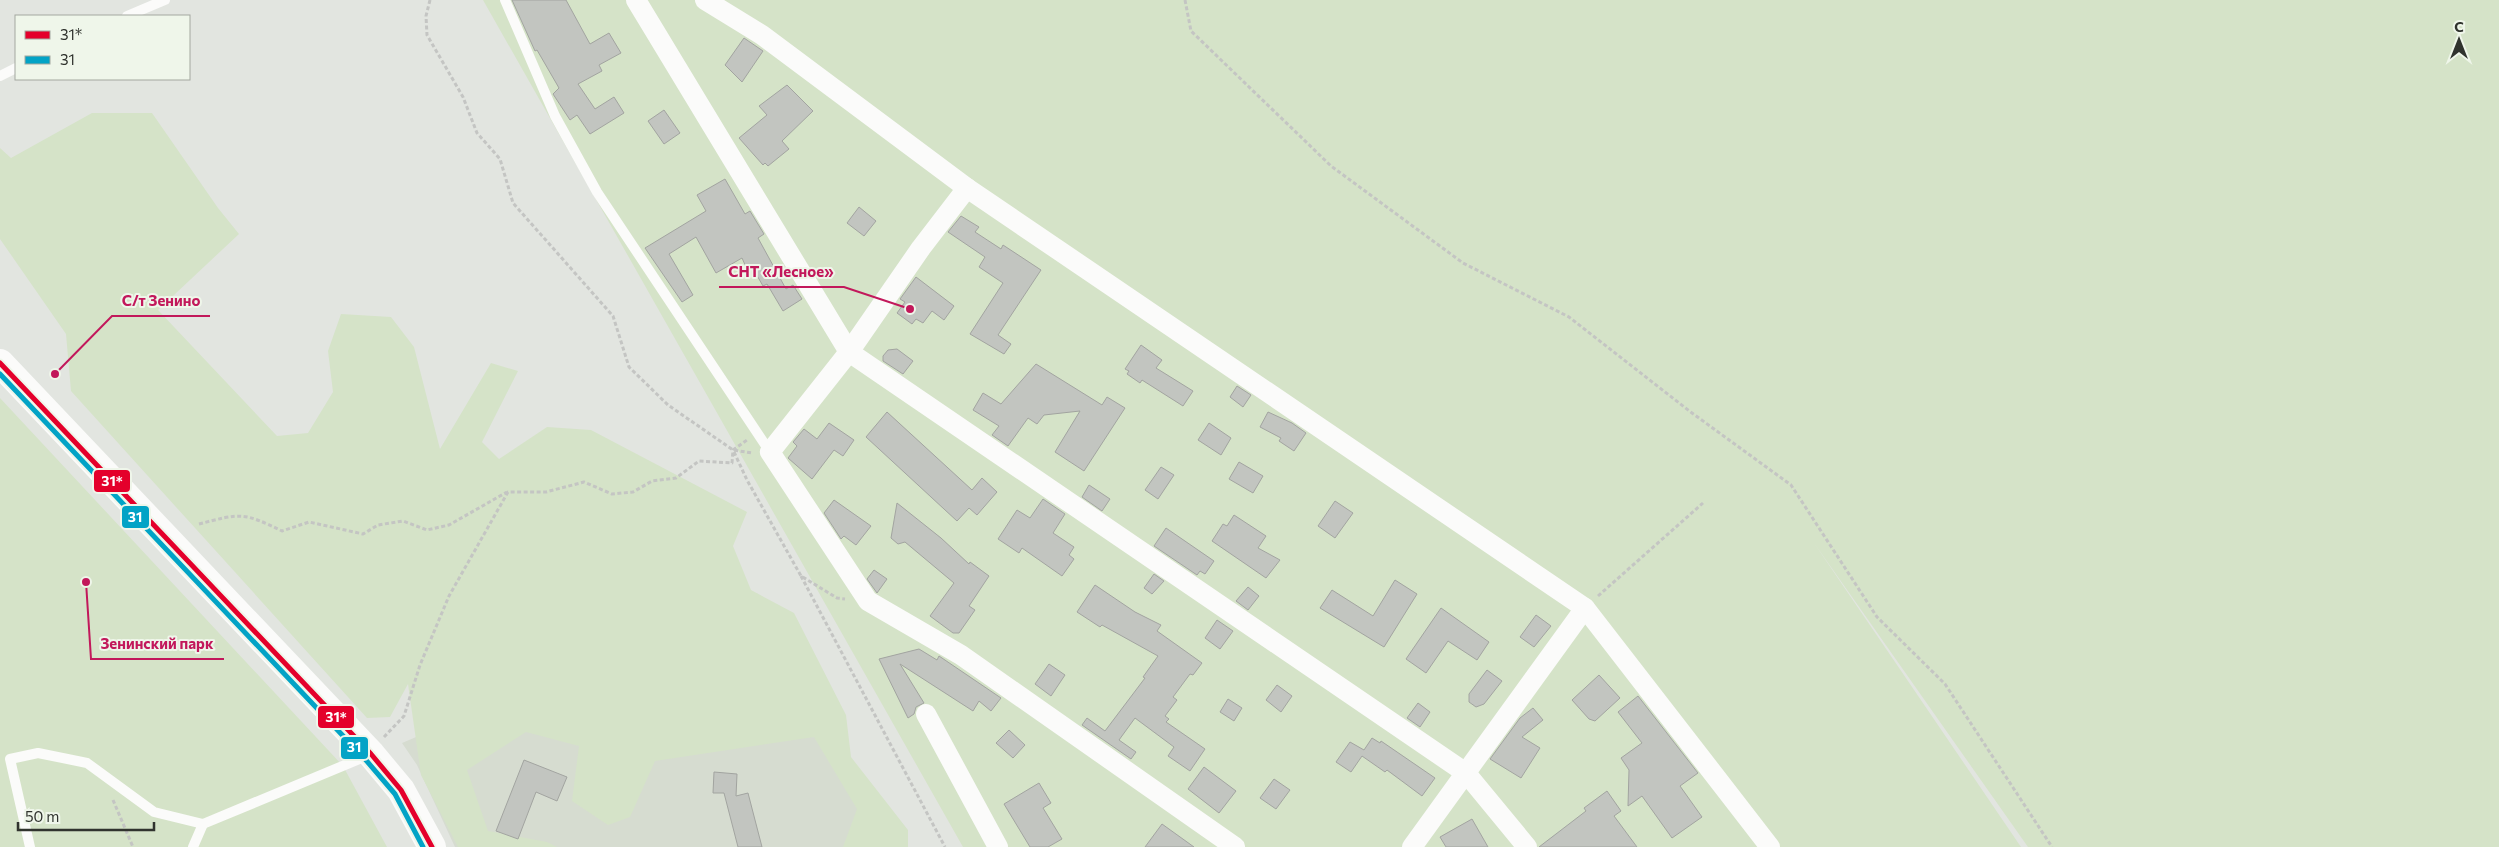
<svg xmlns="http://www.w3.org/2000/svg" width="2499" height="847" font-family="Commissioner,sans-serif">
  <rect width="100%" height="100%" fill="#e2e5e0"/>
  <polygon fill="#d6dcd0" points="757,593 890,847 455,847 417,765 402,743"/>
  <g fill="#d5e3c8">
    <polygon points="483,0 2499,0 2499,847 2028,847 1814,543 2021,847 963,847"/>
    <polygon points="92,113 152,113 218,208 239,234 158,310 277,436 308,433 333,392 328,351 341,314 391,317 414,347 440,449 491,363 518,371 482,442 499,459 547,427 591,430 747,512 733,546 751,590 794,613 846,715 851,757 908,830 908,847 843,847 857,809 814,737 655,761 630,817 608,825 572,801 579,746 526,732 467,770 488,831 547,842 557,847 458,847 421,775 408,684 390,717 367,718 71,391 66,334 0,239 0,148 11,158"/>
    <polygon points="0,398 343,766 387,847 0,847"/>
  </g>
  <g fill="#c2c5c0" stroke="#a2a4a0">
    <polygon points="512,0 566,0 590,44 609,33 621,53 599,65 602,71 578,84 595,109 614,97 624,113 590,134 577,115 570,120 553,94 559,88 537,50 535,51"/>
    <polygon points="744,38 763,51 742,82 725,65"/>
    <polygon points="787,85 813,111 782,141 789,149 768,166 765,163 763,165 739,138 767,115 759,106"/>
    <polygon points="664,110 680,133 664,144 648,121"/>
    <polygon points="725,179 745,214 750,211 764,234 758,238 786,289 793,285 802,299 783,311 767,284 763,286 751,265 746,267 742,258 716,273 696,237 669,254 693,295 682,302 645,248 706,211 697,195"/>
    <polygon points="859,207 876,221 864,236 847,223"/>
    <polygon points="961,216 979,227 975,232 1001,249 1003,245 1041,270 998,335 1011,344 1004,354 970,334 1003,283 979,267 985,257 948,232"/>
    <polygon points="916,277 954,306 944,320 932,311 923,323 916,319 912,324 897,313 905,302 900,299"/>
    <polygon points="1141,345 1162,360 1156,368 1193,391 1183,406 1142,380 1140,383 1127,374 1129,371 1125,369"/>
    <polygon points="897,349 913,361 903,374 883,361 883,356 888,350"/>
    <polygon points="1036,364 1102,405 1107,397 1125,408 1084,471 1055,452 1080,411 1044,415 1037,424 1028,418 1008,446 992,435 999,426 973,410 983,393 1001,404"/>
    <polygon points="1237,386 1251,395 1243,407 1230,397"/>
    <polygon points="887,412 972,490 982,478 997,492 977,515 969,508 957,521 866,437"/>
    <polygon points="1268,412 1292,423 1306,433 1294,451 1279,441 1281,438 1260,427"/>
    <polygon points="829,423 854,440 843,456 834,450 812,479 788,458 797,446 793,442 804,429 817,439"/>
    <polygon points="1209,423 1231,438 1221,455 1198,440"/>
    <polygon points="1239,462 1263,476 1253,493 1229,479"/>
    <polygon points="1161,467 1174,475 1158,499 1145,490"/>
    <polygon points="1089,485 1110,499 1102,511 1082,497"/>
    <polygon points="1043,499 1065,514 1053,533 1074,547 1069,555 1074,559 1062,576 1022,548 1019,553 998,539 1017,510 1030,518"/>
    <polygon points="834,500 871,526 856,545 844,536 841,539 824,513"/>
    <polygon points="1335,501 1353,513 1335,538 1318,526"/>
    <polygon points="897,503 941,538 969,564 970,562 989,576 969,606 975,610 959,633 953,633 930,616 954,583 905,542 898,544 891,538"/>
    <polygon points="1234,515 1266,536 1258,548 1280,560 1266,578 1212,541 1223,524 1227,526"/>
    <polygon points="1166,528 1214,561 1205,574 1200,571 1197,575 1154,546"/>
    <polygon points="874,570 887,579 877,593 867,579"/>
    <polygon points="1154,574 1164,581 1152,594 1144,588"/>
    <polygon points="1395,580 1417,594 1384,647 1320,608 1332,590 1373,616"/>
    <polygon points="1095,585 1135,612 1161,625 1157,631 1202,663 1193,675 1190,674 1173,697 1177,700 1165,716 1169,719 1166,722 1205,749 1190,771 1168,756 1174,747 1135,718 1119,740 1136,752 1131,759 1082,725 1087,718 1105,731 1145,678 1143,677 1158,656 1102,625 1100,627 1077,612"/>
    <polygon points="1248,587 1259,596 1248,610 1236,601"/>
    <polygon points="1441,608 1489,642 1477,660 1448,641 1426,673 1406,659"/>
    <polygon points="1536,615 1551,626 1534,647 1520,637"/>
    <polygon points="1217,620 1233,631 1220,649 1205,638"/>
    <polygon points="919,649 937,660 939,656 1001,698 991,711 979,701 973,711 900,664 924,703 916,707 914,714 908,718 879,659"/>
    <polygon points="1049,664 1065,675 1051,696 1035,684"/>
    <polygon points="1487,670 1502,681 1484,704 1476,707 1469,702 1469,694"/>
    <polygon points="1599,675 1620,698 1595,721 1589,719 1572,700"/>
    <polygon points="1277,685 1292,696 1281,712 1266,700"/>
    <polygon points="1638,696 1698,773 1680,786 1702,817 1672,838 1642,796 1628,806 1629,770 1621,758 1642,743 1618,712"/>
    <polygon points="1228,699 1242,708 1234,721 1220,712"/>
    <polygon points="1418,703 1430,712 1420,727 1407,718"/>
    <polygon points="1533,708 1543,720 1522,737 1540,748 1521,778 1490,759 1520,718"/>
    <polygon points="1009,730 1025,745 1013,758 996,743"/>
    <polygon points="1372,738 1380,743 1381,741 1435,778 1422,796 1387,770 1385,772 1362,756 1351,772 1336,762 1350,742 1364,750"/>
    <polygon points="524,760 567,777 557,801 536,792 518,839 496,831"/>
    <polygon points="1204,767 1236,791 1219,813 1188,789"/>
    <polygon points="714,772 737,774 736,796 748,793 762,847 738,847 724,793 713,793"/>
    <polygon points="1274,779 1290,790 1276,809 1260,798"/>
    <polygon points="1039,783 1051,803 1043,808 1062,839 1048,847 1030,847 1004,804"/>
    <polygon points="1607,791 1621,811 1614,816 1637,847 1539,847 1586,811 1584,808"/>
    <polygon points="1472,819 1488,847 1446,847 1440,837"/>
    <polygon points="1162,824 1194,847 1145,847"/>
  </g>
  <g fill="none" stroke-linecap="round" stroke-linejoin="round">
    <g stroke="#c4c5c3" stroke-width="3" stroke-dasharray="4 2.5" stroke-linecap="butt">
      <polyline points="430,0 426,16 427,35 463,97 477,133 500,159 513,203 613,316 629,367 668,405 733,450 752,453"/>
      <polyline points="1185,0 1191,31 1331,166 1463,263 1569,317 1692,413 1791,485 1877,617 1945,684 2052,847"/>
      <polyline points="734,452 747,480 801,576 837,598 845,599"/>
      <path d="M199,524C241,513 243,512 282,531L309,522L363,534L378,525L403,521L427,530L449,525L507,492"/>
      <polyline points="801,576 945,847"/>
      <polyline points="1598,596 1703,503"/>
      <polyline points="384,737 404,716 420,665 449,596 508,492 546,492 584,482 612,494 633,492 652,481 676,478 699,461 732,463 733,450 747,440"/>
      <polyline points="113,800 133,847"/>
    </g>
    <g stroke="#fbfbfa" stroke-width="10">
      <polyline points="505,0 555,116 597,192 770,452"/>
      <polyline points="127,16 165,0"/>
      <polyline points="0,76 16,68"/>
      <polyline points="30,847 10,759 38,753 87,763 154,812 203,824 369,755"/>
      <polyline points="193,847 203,824"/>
    </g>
    <g stroke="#fbfbfa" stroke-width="20">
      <polyline points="636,0 849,352 1466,773 1527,847"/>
      <polyline points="705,0 762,35 967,188 1585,608 1770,847"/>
      <polyline points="967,188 921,248 849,352 770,452 868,601 961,655 1235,847"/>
      <polyline points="926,714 998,847"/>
      <polyline points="1412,847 1585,608"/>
    </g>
    <polyline stroke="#fbfbfa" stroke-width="28" points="0,363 371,754 401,790 432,847"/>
    <defs>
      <polyline id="bus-1" points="0,363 371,754 401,790 432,847"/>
      <polyline id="bus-2" points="0,374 365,759 395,794 423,847"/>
    </defs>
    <use href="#bus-1" stroke="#eff6ea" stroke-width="9"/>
    <use href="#bus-2" stroke="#eff6ea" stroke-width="9"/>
    <use href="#bus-1" stroke="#e4002b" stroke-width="5"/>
    <use href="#bus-2" stroke="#02a3c6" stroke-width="5"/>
  </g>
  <path fill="none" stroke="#c2185b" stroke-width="2" d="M910 309L844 287H719M55 374L112 316H210M86 582L91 659H224"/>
  <g fill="#c2185b" stroke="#eff6ea" stroke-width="2">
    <circle cx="910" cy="309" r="5"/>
    <circle cx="55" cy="374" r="5"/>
    <circle cx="86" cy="582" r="5"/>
  </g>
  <g font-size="15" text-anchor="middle" font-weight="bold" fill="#c2185b" stroke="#eff6ea" stroke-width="4" stroke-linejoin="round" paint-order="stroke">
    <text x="781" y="277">СНТ «Лесное»</text>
    <text x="161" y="306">С/т Зенино</text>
    <text x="157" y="649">Зенинский парк</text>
  </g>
  <g stroke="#eff6ea" stroke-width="2">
    <rect x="93" y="469" width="38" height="24" rx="5" fill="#e4002b"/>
    <rect x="121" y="505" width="29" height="24" rx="5" fill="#02a3c6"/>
    <rect x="317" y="705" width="38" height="24" rx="5" fill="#e4002b"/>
    <rect x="340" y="736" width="29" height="24" rx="5" fill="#02a3c6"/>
  </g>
  <g font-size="14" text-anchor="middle" font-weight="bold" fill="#fff">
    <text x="112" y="486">31*</text>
    <text x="135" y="522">31</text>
    <text x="336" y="722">31*</text>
    <text x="354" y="752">31</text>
  </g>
  <rect x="15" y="15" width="175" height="65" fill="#eff6ea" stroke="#a3a89f"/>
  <rect x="25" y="31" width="25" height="8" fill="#e4002b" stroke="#a3a89f"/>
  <text x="60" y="40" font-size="15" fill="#30332e">31*</text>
  <rect x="25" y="56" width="25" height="8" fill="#02a3c6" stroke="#a3a89f"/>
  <text x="60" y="65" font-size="15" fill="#30332e">31</text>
  <g transform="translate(2459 40)" stroke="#eff6ea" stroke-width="4" paint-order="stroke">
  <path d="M0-4L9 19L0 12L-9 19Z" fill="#30332e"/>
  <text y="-8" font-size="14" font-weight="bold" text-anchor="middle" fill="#30332e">С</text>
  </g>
  <path d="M18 822v8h136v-8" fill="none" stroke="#30332e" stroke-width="2.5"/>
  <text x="25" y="822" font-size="15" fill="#30332e" stroke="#eff6ea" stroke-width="4" paint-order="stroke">50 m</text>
</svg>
